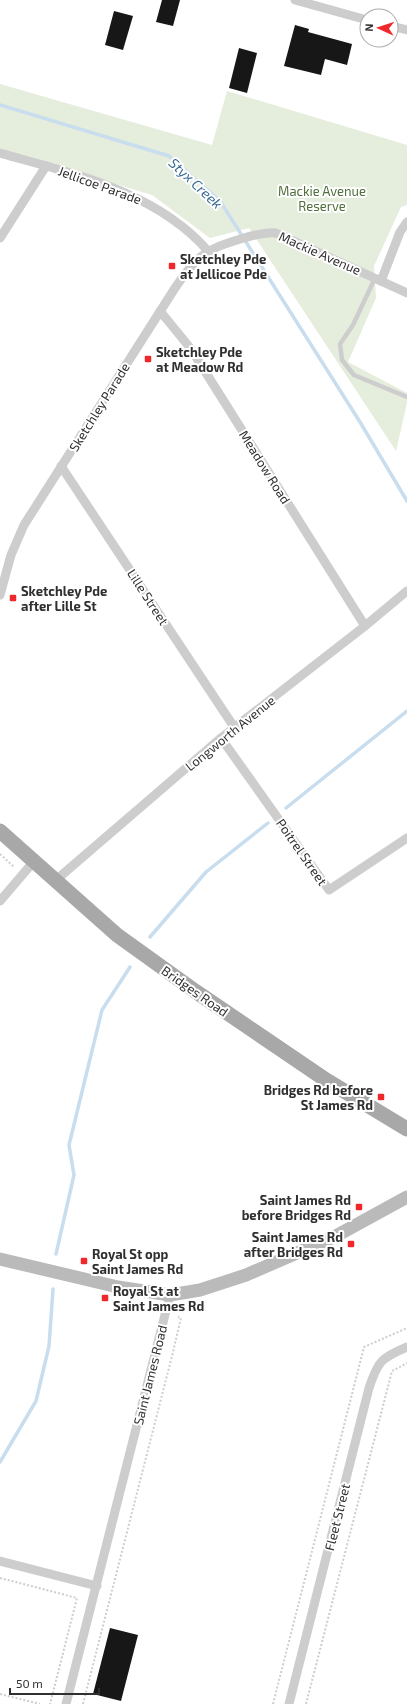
<svg xmlns="http://www.w3.org/2000/svg" width="407" height="1704" font-family="'Exo 2',sans-serif">
  <rect width="100%" height="100%" fill="#fff"/>
  <polygon fill="#e5eddd" points="0,84 212,145 227,91 407,145 407,205 401,207 374,266 376,298 348,362 407,393 407,403 396,451 249,228 210,238 152,195 0,149"/>
  <g fill="none" stroke-linecap="round" stroke-linejoin="round">
    <g stroke="#c8ddee" stroke-width="3.5">
      <polyline points="0,105 169,156 220,201 360,422 407,501"/>
      <polyline points="286,808 407,711"/>
      <polyline points="150,937 206,872 268,823"/>
      <polyline points="56,1254 74,1175 69,1145 102,1010 130,967"/>
      <polyline points="0,1462 36,1401 49,1346 53,1289"/>
    </g>
  </g>
  <g fill="#171717">
    <polygon points="162,0 180,0 173,26 156,22"/>
    <polygon points="114,11 133,16 123,50 105,45"/>
    <polygon points="295,25 309,29 308,32 352,44 347,65 325,59 321,75 284,66"/>
    <polygon points="239,48 257,53 247,93 229,88"/>
    <polygon points="110,1628 138,1635 121,1701 93,1694"/>
  </g>
  <g fill="none" stroke-linecap="round" stroke-linejoin="round">
    <g stroke="#cdcdcd" stroke-width="2" stroke-dasharray="2 2" stroke-linecap="butt">
      <polyline points="0,854 14,867"/>
      <polyline points="150,1311 154,1311"/>
      <polyline points="0,1578 77,1598 50,1704"/>
      <polyline points="0,1694 40,1704"/>
      <polyline points="83,1704 172,1356 181,1318 178,1317"/>
      <polyline points="273,1704 364,1347 407,1328"/>
      <polyline points="306,1704 392,1371 407,1363"/>
    </g>
    <polyline stroke="#cdcdcd" stroke-width="4.5" points="375,278 353,325 340,344 342,360 354,375 407,397"/>
    <g stroke="#cdcdcd" stroke-width="9">
      <polyline points="295,0 367,20"/>
      <polyline points="391,26 407,30"/>
      <path d="M0,153C73,174 156,191 208,251"/>
      <polyline points="0,238 46,166"/>
      <polyline points="381,281 400,232 407,222"/>
      <polyline points="160,311 191,349 365,626"/>
      <polyline points="61,466 234,727"/>
      <path d="M0,595L11,555L24,525L175,288C184,275 194,260 208,252C220,244 262,231 276,233L407,293"/>
      <polyline points="221,738 329,890 407,838"/>
      <polyline points="56,880 221,738 365,626 407,591"/>
      <polyline points="0,901 35,860"/>
      <polyline points="0,1561 97,1586"/>
      <polyline points="66,1704 170,1295"/>
      <path d="M289,1704L369,1388C378,1361 381,1358 407,1347"/>
    </g>
    <polyline stroke="#bababa" stroke-width="13" points="0,1259 118,1287 170,1295 200,1290 246,1275 334,1237 407,1197"/>
    <polyline stroke="#a8a8a8" stroke-width="15" points="0,831 117,935 195,991 326,1080 407,1129"/>
  </g>
  <g fill="#f0282b" stroke="#fff" stroke-width="1.5">
    <rect x="168" y="262" width="8" height="8" rx="2"/>
    <rect x="144" y="355" width="8" height="8" rx="2"/>
    <rect x="9" y="594" width="8" height="8" rx="2"/>
    <rect x="377" y="1093" width="8" height="8" rx="2"/>
    <rect x="355" y="1203" width="8" height="8" rx="2"/>
    <rect x="347" y="1240" width="8" height="8" rx="2"/>
    <rect x="80" y="1257" width="8" height="8" rx="2"/>
    <rect x="101" y="1294" width="8" height="8" rx="2"/>
  </g>
  <g text-anchor="middle" dominant-baseline="central" stroke-width="4" stroke-linejoin="round" paint-order="stroke">
    <g font-size="13" fill="#303030" stroke="#fff">
      <text transform="translate(100 185) rotate(20)">Jellicoe Parade</text>
      <text transform="translate(320 253) rotate(24)">Mackie Avenue</text>
      <text transform="translate(99 407) rotate(-58)">Sketchley Parade</text>
      <text transform="translate(265 467) rotate(58)">Meadow Road</text>
      <text transform="translate(148 597) rotate(57)">Lille Street</text>
      <text transform="translate(230 733) rotate(-39)">Longworth Avenue</text>
      <text transform="translate(302 852) rotate(55)">Poitrel Street</text>
      <text transform="translate(195 991) rotate(35)">Bridges Road</text>
      <text transform="translate(150 1375) rotate(-76)">Saint James Road</text>
      <text transform="translate(337 1517) rotate(-76)">Fleet Street</text>
    </g>
    <g font-size="13" fill="#4f6e3a" stroke="#fff">
      <text x="322" y="191">Mackie Avenue<tspan x="322" dy="15">Reserve</tspan></text>
    </g>
    <g font-size="13" font-weight="bold" fill="#303030" stroke="#fff" text-anchor="start">
      <text x="180" y="259">Sketchley Pde<tspan x="180" dy="15">at Jellicoe Pde</tspan></text>
      <text x="156" y="352">Sketchley Pde<tspan x="156" dy="15">at Meadow Rd</tspan></text>
      <text x="21" y="591">Sketchley Pde<tspan x="21" dy="15">after Lille St</tspan></text>
      <text x="373" y="1090" text-anchor="end">Bridges Rd before<tspan x="373" dy="15">St James Rd</tspan></text>
      <text x="351" y="1200" text-anchor="end">Saint James Rd<tspan x="351" dy="15">before Bridges Rd</tspan></text>
      <text x="343" y="1237" text-anchor="end">Saint James Rd<tspan x="343" dy="15">after Bridges Rd</tspan></text>
      <text x="92" y="1254">Royal St opp<tspan x="92" dy="15">Saint James Rd</tspan></text>
      <text x="113" y="1291">Royal St at<tspan x="113" dy="15">Saint James Rd</tspan></text>
    </g>
    <g font-size="14" font-style="italic" fill="#386d97" stroke="#fff">
      <text transform="translate(196 183) rotate(43)">Styx Creek</text>
    </g>
  </g>
  <g transform="translate(379 28) rotate(273)"><circle r="19" fill="#ffffff" stroke="#acacac"/>
  <path d="M0-3L7 15L0 10L-7 15Z" fill="#f0282b"/>
  <text y="-6" font-size="11" font-weight="bold" text-anchor="middle" fill="#303030">N</text>
  </g>
  <path d="M10 1688v6h89v-6" fill="none" stroke="#303030" stroke-width="2"/>
  <text x="16" y="1688" font-size="12" fill="#303030" stroke="#ffffff" stroke-width="3" paint-order="stroke">50 m</text>
</svg>
